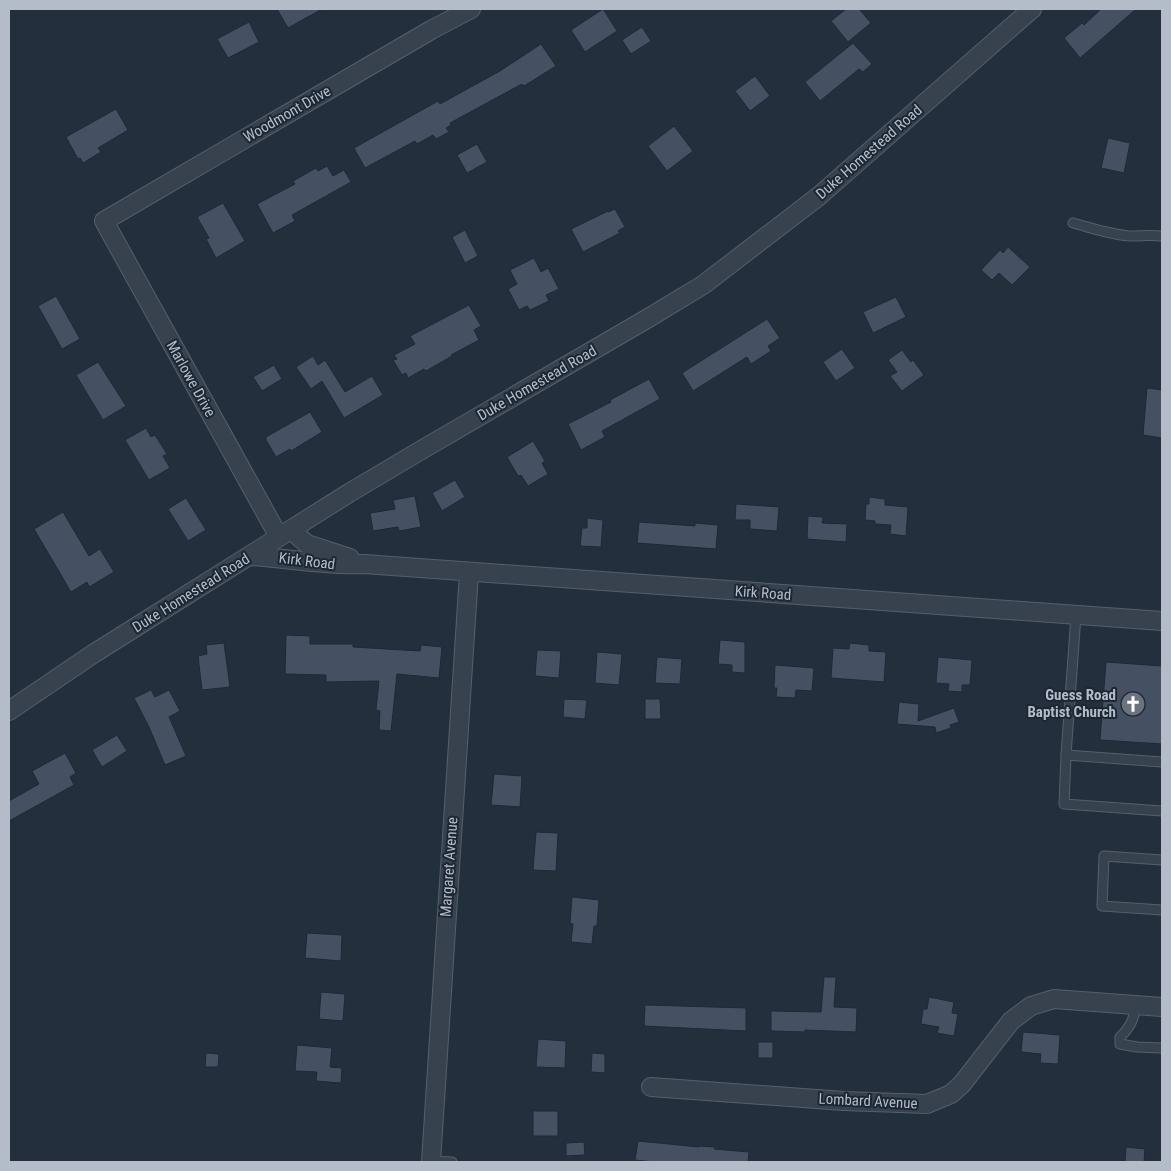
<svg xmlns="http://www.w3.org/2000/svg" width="1171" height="1171" font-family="'Roboto Condensed',sans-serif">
  <rect width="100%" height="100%" fill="#242f3e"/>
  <g fill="#455162" stroke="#1f2835">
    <polygon points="277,9 322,9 288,28"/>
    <polygon points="603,9 617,31 585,52 571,30"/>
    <polygon points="846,9 859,9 871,23 848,42 831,21"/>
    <polygon points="1101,9 1136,9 1080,58 1064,38 1082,23 1084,25"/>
    <polygon points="249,22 259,42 228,58 217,39"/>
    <polygon points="642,27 651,41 631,54 622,40"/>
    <polygon points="853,43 872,64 863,72 859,69 820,101 805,82"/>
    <polygon points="541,44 556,66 524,86 522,84 450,123 451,125 446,128 449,132 436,139 433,135 417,144 415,141 365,168 354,148 438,101 440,104 500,71"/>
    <polygon points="755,76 770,96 750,111 735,91"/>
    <polygon points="116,109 128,130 98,148 101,152 83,163 80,158 78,159 66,137"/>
    <polygon points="674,126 693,151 667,171 648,146"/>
    <polygon points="1108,138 1130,143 1124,173 1101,168"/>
    <polygon points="477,144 487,162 467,173 457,155"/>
    <polygon points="327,166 333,176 344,170 351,182 292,215 295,221 273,233 257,204 295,184 293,181 316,168 318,171"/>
    <polygon points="223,203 245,241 216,258 206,239 209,238 197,217"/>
    <polygon points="615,209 625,227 618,231 620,233 583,252 571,229 608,211 608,212"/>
    <polygon points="465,230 478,256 465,263 452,237"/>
    <polygon points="1008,247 1030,267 1012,285 999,273 992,280 981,270 1000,250 1003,253"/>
    <polygon points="534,258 541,272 548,268 559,289 546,295 549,301 530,310 527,306 519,310 508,289 517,284 510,270"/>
    <polygon points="56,296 80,339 62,349 38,306"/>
    <polygon points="896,297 906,317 873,333 863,312"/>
    <polygon points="469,305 481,326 474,330 479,340 451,355 452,356 426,371 424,369 408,378 406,373 402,375 393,360 397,359 394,355 415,344 410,336"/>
    <polygon points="767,319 780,338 768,346 771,351 751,364 747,357 693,391 682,373"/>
    <polygon points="842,349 855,368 836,381 823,362"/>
    <polygon points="902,350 911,362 913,360 924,375 902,391 890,376 897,372 888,360"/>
    <polygon points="313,356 318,365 325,360 345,392 372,376 383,395 344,418 322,381 311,389 296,367"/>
    <polygon points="98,362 126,406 103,420 76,375"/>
    <polygon points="274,365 282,379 262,391 253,377"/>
    <polygon points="649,379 660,399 602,431 605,437 581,450 568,424 611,402 610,400"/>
    <polygon points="1147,388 1162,390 1162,438 1143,435"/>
    <polygon points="310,412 322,432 291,451 290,449 276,457 266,440 266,437"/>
    <polygon points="146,428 151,437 155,435 167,454 163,456 170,468 149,480 125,440"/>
    <polygon points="533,441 545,461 542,463 548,474 528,486 521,475 518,476 507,457"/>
    <polygon points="455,480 465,497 442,511 432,493"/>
    <polygon points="415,496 421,527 399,531 398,527 373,531 370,513 395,509 393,500"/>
    <polygon points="869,497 885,499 885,505 908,507 906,536 890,534 891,525 875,524 875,521 865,520 866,504 869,504"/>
    <polygon points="186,498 206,530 188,541 168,509"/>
    <polygon points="736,504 779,507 777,531 750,529 750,520 735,520"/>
    <polygon points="63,512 89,556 100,549 114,572 89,587 87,582 71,592 34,529"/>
    <polygon points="808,516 823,517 822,523 847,524 846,542 807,539"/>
    <polygon points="587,518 603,520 601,547 580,546 582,528 587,528"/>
    <polygon points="639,522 695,526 695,523 718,525 716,549 637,543"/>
    <polygon points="286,635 310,636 310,644 353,644 353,647 420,651 421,645 442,647 439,678 397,674 391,731 379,730 380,711 376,710 379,681 326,682 326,675 285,674"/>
    <polygon points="720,640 745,642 745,673 732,672 732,665 718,664"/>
    <polygon points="224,643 230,687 202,690 198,656 207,654 206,645"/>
    <polygon points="850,643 869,645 869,651 886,652 884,682 831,678 833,648 849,649"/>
    <polygon points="537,650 561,651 559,678 535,676"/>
    <polygon points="597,652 622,654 619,685 595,683"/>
    <polygon points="657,657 682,659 680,684 655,683"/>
    <polygon points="938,657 972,660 970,685 962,685 962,692 948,691 949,684 936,683"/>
    <polygon points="1106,662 1162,666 1162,744 1100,740"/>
    <polygon points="775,665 814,668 812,691 796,690 795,698 776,697 777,688 774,688"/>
    <polygon points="151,690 155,697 169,690 180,711 169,717 186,756 165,765 149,727 134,698"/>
    <polygon points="564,699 587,700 585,719 563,717"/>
    <polygon points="645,699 660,699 661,719 645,719"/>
    <polygon points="899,702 919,704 918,721 954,708 959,722 950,725 951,728 936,733 935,727 897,724"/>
    <polygon points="117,735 127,751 102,767 92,750"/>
    <polygon points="65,753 76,773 70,777 74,785 9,821 9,801 39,784 32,771"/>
    <polygon points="494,774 522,776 520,807 491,805"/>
    <polygon points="536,832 558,833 556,871 533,870"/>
    <polygon points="572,897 599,900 597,926 594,926 592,944 571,942 573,924 570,923"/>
    <polygon points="307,933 342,935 341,961 305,958"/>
    <polygon points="824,977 836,977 834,1007 857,1008 856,1032 805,1030 805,1032 771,1031 771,1011 821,1012"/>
    <polygon points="321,992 345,994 343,1021 319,1019"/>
    <polygon points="929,997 954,1002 952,1013 958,1014 954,1036 937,1033 939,1027 921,1024 923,1009 927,1009"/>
    <polygon points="645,1005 746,1008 746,1031 644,1026"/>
    <polygon points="1023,1032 1060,1035 1058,1064 1040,1063 1041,1054 1021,1052"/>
    <polygon points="538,1039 566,1041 565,1068 536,1067"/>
    <rect x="758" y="1042" width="15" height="16"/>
    <polygon points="297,1045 332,1048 330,1067 342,1068 341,1083 316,1081 317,1072 295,1071"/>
    <polygon points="206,1053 219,1054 218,1067 205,1067"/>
    <polygon points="592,1053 605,1054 605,1073 591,1072"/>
    <rect x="533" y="1111" width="25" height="25"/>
    <polygon points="638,1141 699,1147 699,1146 715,1147 714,1149 749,1152 748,1162 654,1162 635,1160"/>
    <polygon points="584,1142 585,1155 566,1156 566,1143"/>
    <polygon points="1126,1147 1145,1149 1144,1162 1125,1162"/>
  </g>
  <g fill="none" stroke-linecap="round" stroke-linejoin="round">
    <defs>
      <g id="lane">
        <path d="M1073,223C1092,228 1111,235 1131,236C1142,236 1151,235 1162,236"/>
        <polyline points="1066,755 1076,615"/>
        <polyline points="1162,762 1066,755 1064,804 1162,811"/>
        <polyline points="1162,860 1104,856 1102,906 1162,910"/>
        <path d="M1136,1005C1134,1018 1131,1027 1120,1037V1044L1137,1047L1162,1048"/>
        <polyline points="431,1161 452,1162"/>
      </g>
      <g id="street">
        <polyline points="291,530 307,544 350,558"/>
        <polyline points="279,537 104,221 431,30 471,9"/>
        <path d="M249,556C288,558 326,566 364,564L1162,621"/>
        <polyline points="9,711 93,654 349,493 423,449 645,320 703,285 819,196 1032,9"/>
        <polyline points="651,1087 844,1101 927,1104 951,1094 962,1084 1011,1021 1031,1006 1054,999 1162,1007"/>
        <polyline points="431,1162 469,573"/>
      </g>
    </defs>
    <use href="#lane" stroke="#565f6c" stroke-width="11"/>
    <use href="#street" stroke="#565f6c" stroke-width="20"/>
    <use href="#lane" stroke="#38414e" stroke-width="9"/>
    <use href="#street" stroke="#38414e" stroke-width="18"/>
  </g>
  <defs>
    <symbol id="church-disc" viewBox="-11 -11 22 22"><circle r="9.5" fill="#6b7280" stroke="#1d2633"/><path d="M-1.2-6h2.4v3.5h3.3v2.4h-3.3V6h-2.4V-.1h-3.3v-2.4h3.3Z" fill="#fff"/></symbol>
  </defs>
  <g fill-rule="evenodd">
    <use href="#church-disc" x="1119" y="690" width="28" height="28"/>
  </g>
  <g text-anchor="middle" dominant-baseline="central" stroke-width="4" stroke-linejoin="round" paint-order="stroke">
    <g font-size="15" fill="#b4bcc9" stroke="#1d2633">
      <text transform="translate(287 114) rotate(-30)">Woodmont Drive</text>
      <text transform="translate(869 152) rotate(-41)">Duke Homestead Road</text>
      <text transform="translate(191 379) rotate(61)">Marlowe Drive</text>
      <text transform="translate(537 383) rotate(-30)">Duke Homestead Road</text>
      <text transform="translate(307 561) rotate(7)">Kirk Road</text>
      <text transform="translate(191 593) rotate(-32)">Duke Homestead Road</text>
      <text transform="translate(763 593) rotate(4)">Kirk Road</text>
      <text transform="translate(449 867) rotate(-86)">Margaret Avenue</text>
      <text transform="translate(868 1101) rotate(3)">Lombard Avenue</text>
    </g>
    <g font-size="15" font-weight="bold" fill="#b4bcc9" stroke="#1d2633" text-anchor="end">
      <text x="1116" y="695">Guess Road<tspan x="1116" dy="17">Baptist Church</tspan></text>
    </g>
  </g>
  <rect width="1171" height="1171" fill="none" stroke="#b4bcc9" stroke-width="20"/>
</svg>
